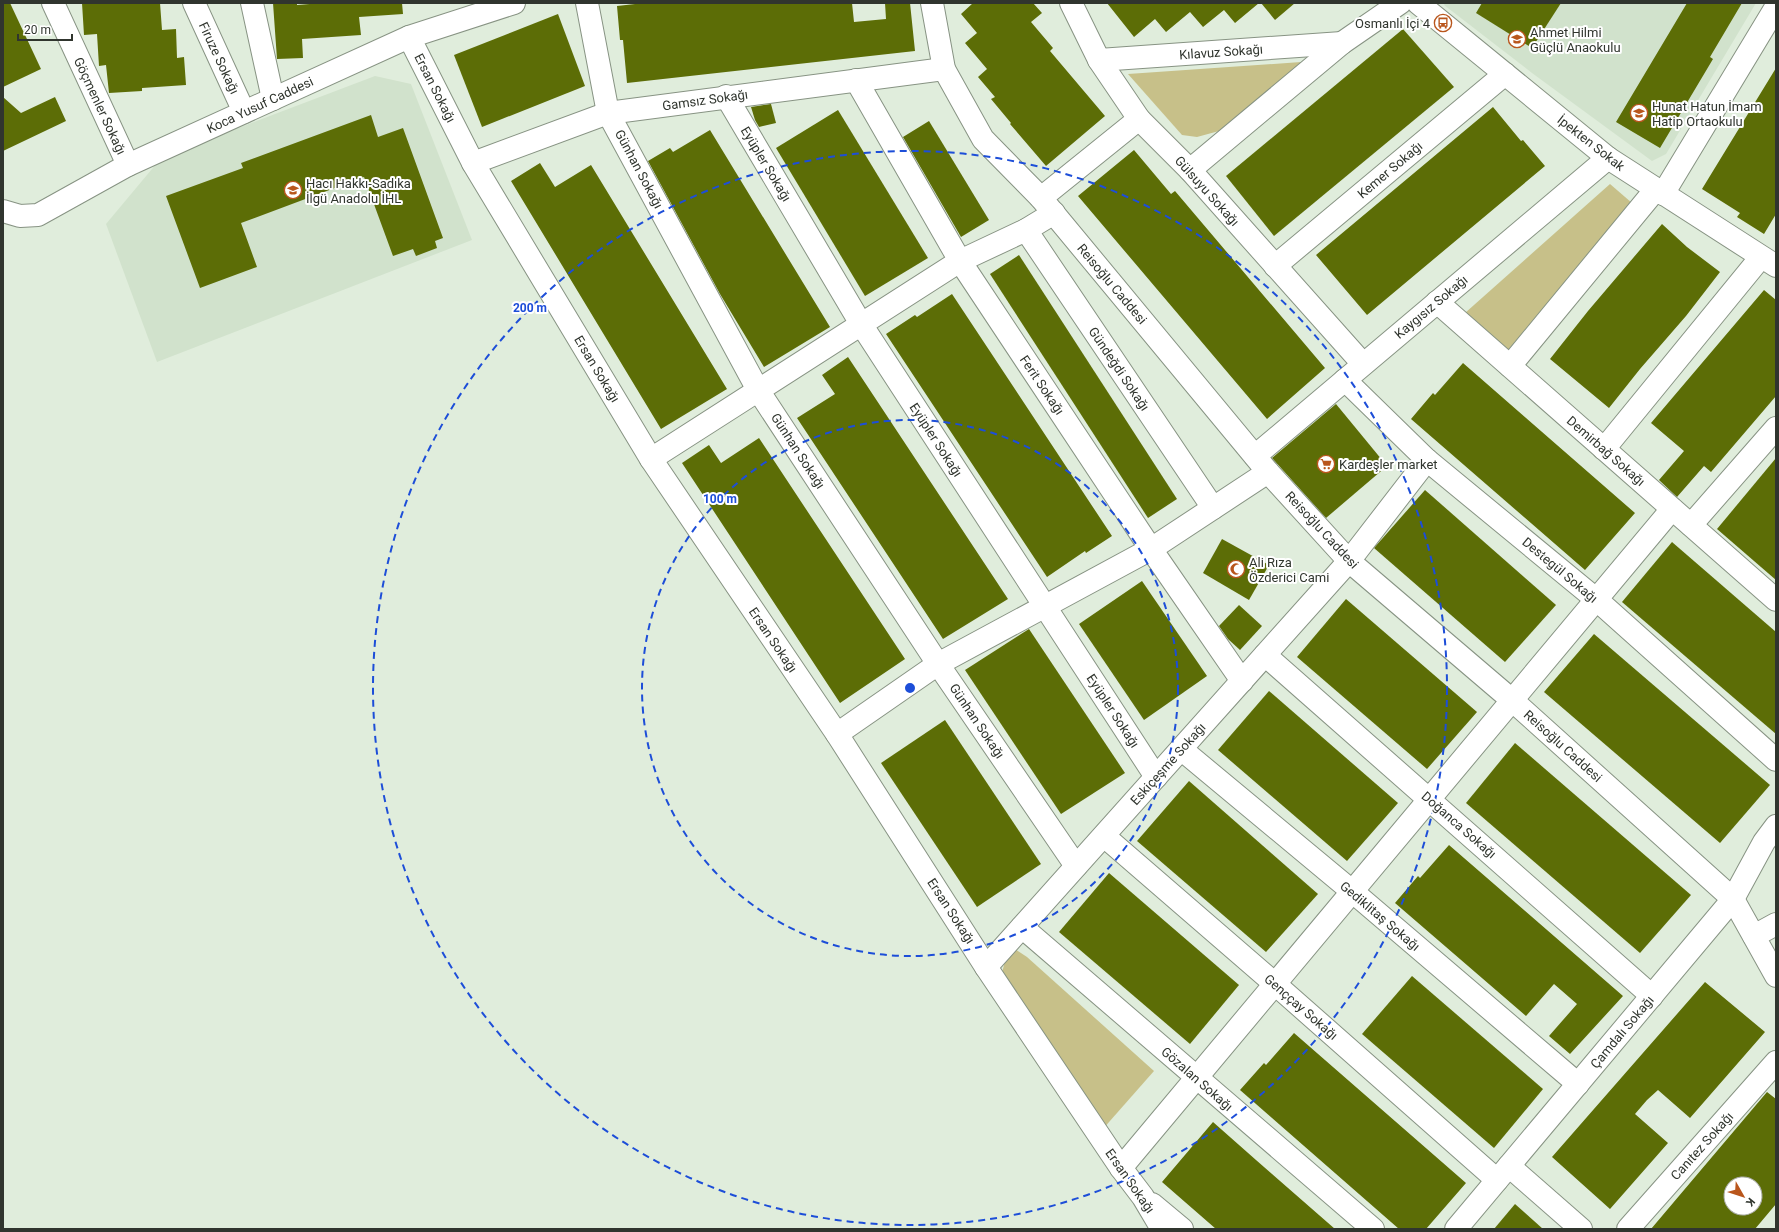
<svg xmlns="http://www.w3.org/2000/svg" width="1779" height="1232" font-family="Roboto,sans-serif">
  <rect width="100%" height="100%" fill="#e0eddc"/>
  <g fill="#d1e2cc">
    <polygon points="1445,3 1756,3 1666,154 1652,161 1532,73 1444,5"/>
    <polygon points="375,76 411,84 472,240 157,362 106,224 162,157"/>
  </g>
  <g fill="#c7c089">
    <polygon points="1301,62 1299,67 1219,131 1197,137 1182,135 1128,74"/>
    <polygon points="1610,184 1632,203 1508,350 1465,313"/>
    <polygon points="1012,947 1027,957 1154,1071 1102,1130 1002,973 1006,957"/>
  </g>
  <g fill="#5c6d06" fill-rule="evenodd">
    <polygon points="3,3 10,3 41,69 3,87"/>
    <polygon points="82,3 160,3 162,30 176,29 177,58 184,57 186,85 142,88 142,91 109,93 106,65 99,66 97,34 84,35"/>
    <polygon points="273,3 297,3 297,5 322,3 402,3 403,14 359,17 361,35 302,39 303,58 277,59"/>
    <polygon points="644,3 852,3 854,22 886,19 885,3 910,3 915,51 627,83 623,40 620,40 617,6"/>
    <polygon points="973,3 1033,3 1042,13 1031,22 1053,48 1050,51 1105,116 1046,166 1010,124 1011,123 991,99 995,97 978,77 987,69 965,43 977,33 961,14"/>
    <polygon points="1107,3 1259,3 1235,23 1224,10 1203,27 1190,12 1166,32 1155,19 1134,37"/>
    <polygon points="1261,3 1295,3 1275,20"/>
    <polygon points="1482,3 1561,3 1532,48 1476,13"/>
    <polygon points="1687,3 1742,3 1710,57 1713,59 1660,148 1616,122"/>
    <polygon points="558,14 585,86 482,127 454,55"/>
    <polygon points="1403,29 1454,87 1274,236 1226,176"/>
    <polygon points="1776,68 1776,214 1764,234 1737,217 1740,213 1702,189"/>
    <polygon points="3,97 21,113 55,97 66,121 3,151"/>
    <polygon points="771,104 776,123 759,127 755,120 751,107"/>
    <polygon points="1493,107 1521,141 1523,140 1545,166 1367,315 1316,255"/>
    <polygon points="838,110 928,258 865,296 776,148"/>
    <polygon points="371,115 378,137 403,128 443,238 435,241 437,248 416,256 413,249 393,256 364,177 241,223 257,267 200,288 166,196 243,168 241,163"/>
    <polygon points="929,121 989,220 961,237 903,137"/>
    <polygon points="710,130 830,327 764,367 720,294 648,161 670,148 673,152"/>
    <polygon points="1134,150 1171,194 1175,191 1325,368 1267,419 1078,196"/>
    <polygon points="540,163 555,187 591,165 727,389 661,429 511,181"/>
    <polygon points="1662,224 1687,247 1720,272 1686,316 1640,369 1609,408 1550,359 1588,311"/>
    <polygon points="1019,255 1177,499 1148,518 990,274"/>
    <polygon points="1764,290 1776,300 1776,396 1711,472 1704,466 1677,497 1659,480 1684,451 1651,423"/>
    <polygon points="952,294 1112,536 1086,553 1085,551 1047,577 886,334 915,315 917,317"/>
    <polygon points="848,357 1008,599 943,639 797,418 835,394 822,375"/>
    <polygon points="1463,363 1635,513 1585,570 1411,419 1433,393 1435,395"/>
    <polygon points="1336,404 1387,466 1326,518 1272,458"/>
    <polygon points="759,438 905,659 840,703 682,463 709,445 721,463"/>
    <polygon points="1776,458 1776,580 1717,529"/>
    <polygon points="1425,490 1556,605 1505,662 1374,548"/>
    <polygon points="1222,539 1269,565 1249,600 1203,573"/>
    <polygon points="1672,542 1776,632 1776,734 1622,602"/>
    <polygon points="1142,581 1207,676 1144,720 1079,624"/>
    <polygon points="1346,599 1477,712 1427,769 1297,657"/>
    <polygon points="1239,605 1262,626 1240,650 1228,639 1219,626"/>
    <polygon points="1029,629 1125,773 1061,814 965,670"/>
    <polygon points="1594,634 1770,785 1720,843 1544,692"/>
    <polygon points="1269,691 1398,803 1347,861 1218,750"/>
    <polygon points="945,720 1041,864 977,907 881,763"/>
    <polygon points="1515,743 1691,895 1640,953 1466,803"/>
    <polygon points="1189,781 1318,894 1266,952 1137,841"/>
    <polygon points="1449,845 1623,996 1570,1054 1549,1036 1577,1004 1554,984 1526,1016 1395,903 1418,876 1420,878"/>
    <polygon points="1109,873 1239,985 1190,1044 1059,932"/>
    <polygon points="1412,976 1543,1089 1494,1148 1362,1034"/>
    <polygon points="1705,982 1765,1032 1690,1118 1658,1090 1647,1100 1635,1114 1668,1143 1610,1209 1552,1157"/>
    <polygon points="1294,1033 1466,1183 1426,1229 1399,1229 1240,1090 1264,1063 1266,1065"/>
    <path d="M1767,1092L1776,1099V1204L1755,1229H1651ZM1731,1184H1755V1208H1731Z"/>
    <polygon points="1213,1122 1256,1160 1335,1229 1216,1229 1162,1182"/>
    <polygon points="1515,1204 1543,1229 1494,1229"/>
  </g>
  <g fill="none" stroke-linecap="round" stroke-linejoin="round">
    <defs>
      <g id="minor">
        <polyline points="53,3 128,165"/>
        <polyline points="194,3 244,112"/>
        <polyline points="252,3 273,99"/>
        <polyline points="587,3 608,113 758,390 938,664 1076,866"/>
        <polyline points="932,3 944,69 983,139 1041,198 1268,472 1349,561 1513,701 1733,899 1776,976"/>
        <polyline points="1071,3 1099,60 1139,119 1190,170 1363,364"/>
        <polyline points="1418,3 1608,158 1776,266"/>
        <polyline points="409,37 473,163 651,459 837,734 986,967 1121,1168 1143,1197 1162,1229"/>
        <polyline points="1099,60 1342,43"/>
        <polyline points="856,80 960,261 1151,549 1242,681"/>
        <polyline points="726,96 861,324 1156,777"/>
        <polyline points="473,163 608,113 944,69"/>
        <polyline points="1190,170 1342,43 1400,3"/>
        <polyline points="1663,194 1776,7"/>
        <polyline points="1041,198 1139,119"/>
        <polyline points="3,211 20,216 38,215 128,165 409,37 514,3"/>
        <polyline points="1026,230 1213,508"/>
        <polyline points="1275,266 1505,74"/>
        <polyline points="1437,302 1776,600"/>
        <polyline points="1510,366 1656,189"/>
        <polyline points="1345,380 1427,460 1597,600 1776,760"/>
        <polyline points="1604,449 1761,257"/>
        <polyline points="1255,456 1608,158"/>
        <polyline points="651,459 960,261 1026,230 1054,213"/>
        <polyline points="1691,525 1776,428"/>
        <polyline points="1265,655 1652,996"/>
        <polyline points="837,734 938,664 1151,549 1268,472"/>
        <polyline points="1181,749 1353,892 1578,1084"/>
        <polyline points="1104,836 1275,984 1497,1180"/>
        <polyline points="1022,927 1373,1229"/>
        <polyline points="1754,936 1776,924"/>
        <polyline points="986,967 1349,561 1427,460"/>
        <polyline points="1509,1166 1581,1229"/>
        <polyline points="1121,1168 1672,509"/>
        <polyline points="1152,1204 1182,1229"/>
        <polyline points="1456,1229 1733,899 1764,842 1776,826"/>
        <polyline points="1628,1229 1776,1062"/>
      </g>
    </defs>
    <use href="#minor" stroke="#879383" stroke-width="24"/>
    <use href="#minor" stroke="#fff" stroke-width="22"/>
  </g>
  <g fill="none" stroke="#1d4ed8" stroke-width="2" stroke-dasharray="7 5">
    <circle cx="910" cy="688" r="268"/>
    <circle cx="910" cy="688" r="537"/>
  </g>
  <defs>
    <symbol id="bus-ring" viewBox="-11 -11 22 22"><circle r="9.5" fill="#fff" stroke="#b9561c" stroke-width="1.5"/><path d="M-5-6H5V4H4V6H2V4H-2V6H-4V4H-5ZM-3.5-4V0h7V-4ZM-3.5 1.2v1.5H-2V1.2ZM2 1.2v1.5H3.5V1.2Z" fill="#b9561c"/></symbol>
    <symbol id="school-ring" viewBox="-11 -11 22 22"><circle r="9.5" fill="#fff" stroke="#b9561c" stroke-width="1.5"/><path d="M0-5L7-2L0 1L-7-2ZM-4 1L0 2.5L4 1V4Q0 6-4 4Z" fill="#b9561c"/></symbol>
    <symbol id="supermarket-ring" viewBox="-11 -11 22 22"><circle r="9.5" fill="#fff" stroke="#b9561c" stroke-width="1.5"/><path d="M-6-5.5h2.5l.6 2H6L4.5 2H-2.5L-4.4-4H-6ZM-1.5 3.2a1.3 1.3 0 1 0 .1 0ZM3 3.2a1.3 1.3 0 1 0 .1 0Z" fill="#b9561c"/></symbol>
    <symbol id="mosque-ring" viewBox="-11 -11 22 22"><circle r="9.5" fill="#fff" stroke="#b9561c" stroke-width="1.5"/><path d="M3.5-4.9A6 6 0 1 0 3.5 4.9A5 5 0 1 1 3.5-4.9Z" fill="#b9561c"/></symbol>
  </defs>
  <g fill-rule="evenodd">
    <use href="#bus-ring" x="1433" y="13" width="20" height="20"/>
    <use href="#school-ring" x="1507" y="29" width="20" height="20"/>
    <use href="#school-ring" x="1629" y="103" width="20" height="20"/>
    <use href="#school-ring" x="283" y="180" width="20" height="20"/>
    <use href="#supermarket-ring" x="1316" y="454" width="20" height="20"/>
    <use href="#mosque-ring" x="1226" y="559" width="20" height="20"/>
  </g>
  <g text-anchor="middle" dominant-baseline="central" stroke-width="4" stroke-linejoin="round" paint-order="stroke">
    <g font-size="13" fill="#30352e" stroke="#fff" text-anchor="start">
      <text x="1430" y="23" text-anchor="end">Osmanlı İçi 4</text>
      <text x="1530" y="32">Ahmet Hilmi<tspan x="1530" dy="15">Güçlü Anaokulu</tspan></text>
      <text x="1652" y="106">Hunat Hatun İmam<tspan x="1652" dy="15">Hatip Ortaokulu</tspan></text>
      <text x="306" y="183">Hacı Hakkı-Sadıka<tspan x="306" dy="15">İlgü Anadolu İHL</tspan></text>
      <text x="1339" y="464">Kardeşler market</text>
      <text x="1249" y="562">Ali Rıza<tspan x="1249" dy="15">Özderici Cami</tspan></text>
    </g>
    <g font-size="13" fill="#30352e" stroke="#fff">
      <text transform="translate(1221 52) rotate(-4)">Kılavuz Sokağı</text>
      <text transform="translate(219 58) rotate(65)">Firuze Sokağı</text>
      <text transform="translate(435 88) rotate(63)">Ersan Sokağı</text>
      <text transform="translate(705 100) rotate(-8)">Gamsız Sokağı</text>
      <text transform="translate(260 105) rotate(-25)">Koca Yusuf Caddesi</text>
      <text transform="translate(100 106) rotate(65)">Göçmenler Sokağı</text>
      <text transform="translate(1591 143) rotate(38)">İpekten Sokak</text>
      <text transform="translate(766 164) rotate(59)">Eyüpler Sokağı</text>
      <text transform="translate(639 169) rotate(62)">Günhan Sokağı</text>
      <text transform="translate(1390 170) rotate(-40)">Kemer Sokağı</text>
      <text transform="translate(1207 191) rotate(48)">Gülsuyu Sokağı</text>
      <text transform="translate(1112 284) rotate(50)">Reisoğlu Caddesi</text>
      <text transform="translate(1431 307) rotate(-40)">Kaygısız Sokağı</text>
      <text transform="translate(597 369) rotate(59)">Ersan Sokağı</text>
      <text transform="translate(1119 369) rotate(56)">Gündeğdi Sokağı</text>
      <text transform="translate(1042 385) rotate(56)">Ferit Sokağı</text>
      <text transform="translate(936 440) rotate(57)">Eyüpler Sokağı</text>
      <text transform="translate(798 451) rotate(57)">Günhan Sokağı</text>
      <text transform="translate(1606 451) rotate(41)">Demirbağ Sokağı</text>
      <text transform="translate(1322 530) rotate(47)">Reisoğlu Caddesi</text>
      <text transform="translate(1560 570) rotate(40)">Destegül Sokağı</text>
      <text transform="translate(773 640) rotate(56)">Ersan Sokağı</text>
      <text transform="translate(1113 711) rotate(57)">Eyüpler Sokağı</text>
      <text transform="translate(977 721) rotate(56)">Günhan Sokağı</text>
      <text transform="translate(1563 746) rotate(42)">Reisoğlu Caddesi</text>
      <text transform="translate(1168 764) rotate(-48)">Eskiçeşme Sokağı</text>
      <text transform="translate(1459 825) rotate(41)">Doğanca Sokağı</text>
      <text transform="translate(951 911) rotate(57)">Ersan Sokağı</text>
      <text transform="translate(1380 916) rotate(40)">Gediklitaş Sokağı</text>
      <text transform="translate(1301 1007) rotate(41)">Genççay Sokağı</text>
      <text transform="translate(1622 1032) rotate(-50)">Çamdalı Sokağı</text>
      <text transform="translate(1197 1079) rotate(41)">Gözalan Sokağı</text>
      <text transform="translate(1702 1146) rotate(-48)">Canıtez Sokağı</text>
      <text transform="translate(1130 1181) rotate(55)">Ersan Sokağı</text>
    </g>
  </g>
  <circle cx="910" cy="688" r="6" fill="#1d4ed8" stroke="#fff" stroke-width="2"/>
  <g font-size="12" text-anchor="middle" font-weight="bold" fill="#1d4ed8" stroke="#fff" stroke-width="4" stroke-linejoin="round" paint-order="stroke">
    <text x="530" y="312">200 m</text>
    <text x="720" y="503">100 m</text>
  </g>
  <rect width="1779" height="1232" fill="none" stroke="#30352e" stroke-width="8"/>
  <g transform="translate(1743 1196) rotate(129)"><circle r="19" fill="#ffffff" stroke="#acaeab"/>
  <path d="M0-3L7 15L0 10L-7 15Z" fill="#b9561c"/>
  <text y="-6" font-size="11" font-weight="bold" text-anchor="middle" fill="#30352e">K</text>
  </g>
  <path d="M18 34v6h54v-6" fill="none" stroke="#30352e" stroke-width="2"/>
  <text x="24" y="34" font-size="12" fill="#30352e" stroke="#ffffff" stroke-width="3" paint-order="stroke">20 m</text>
</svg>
